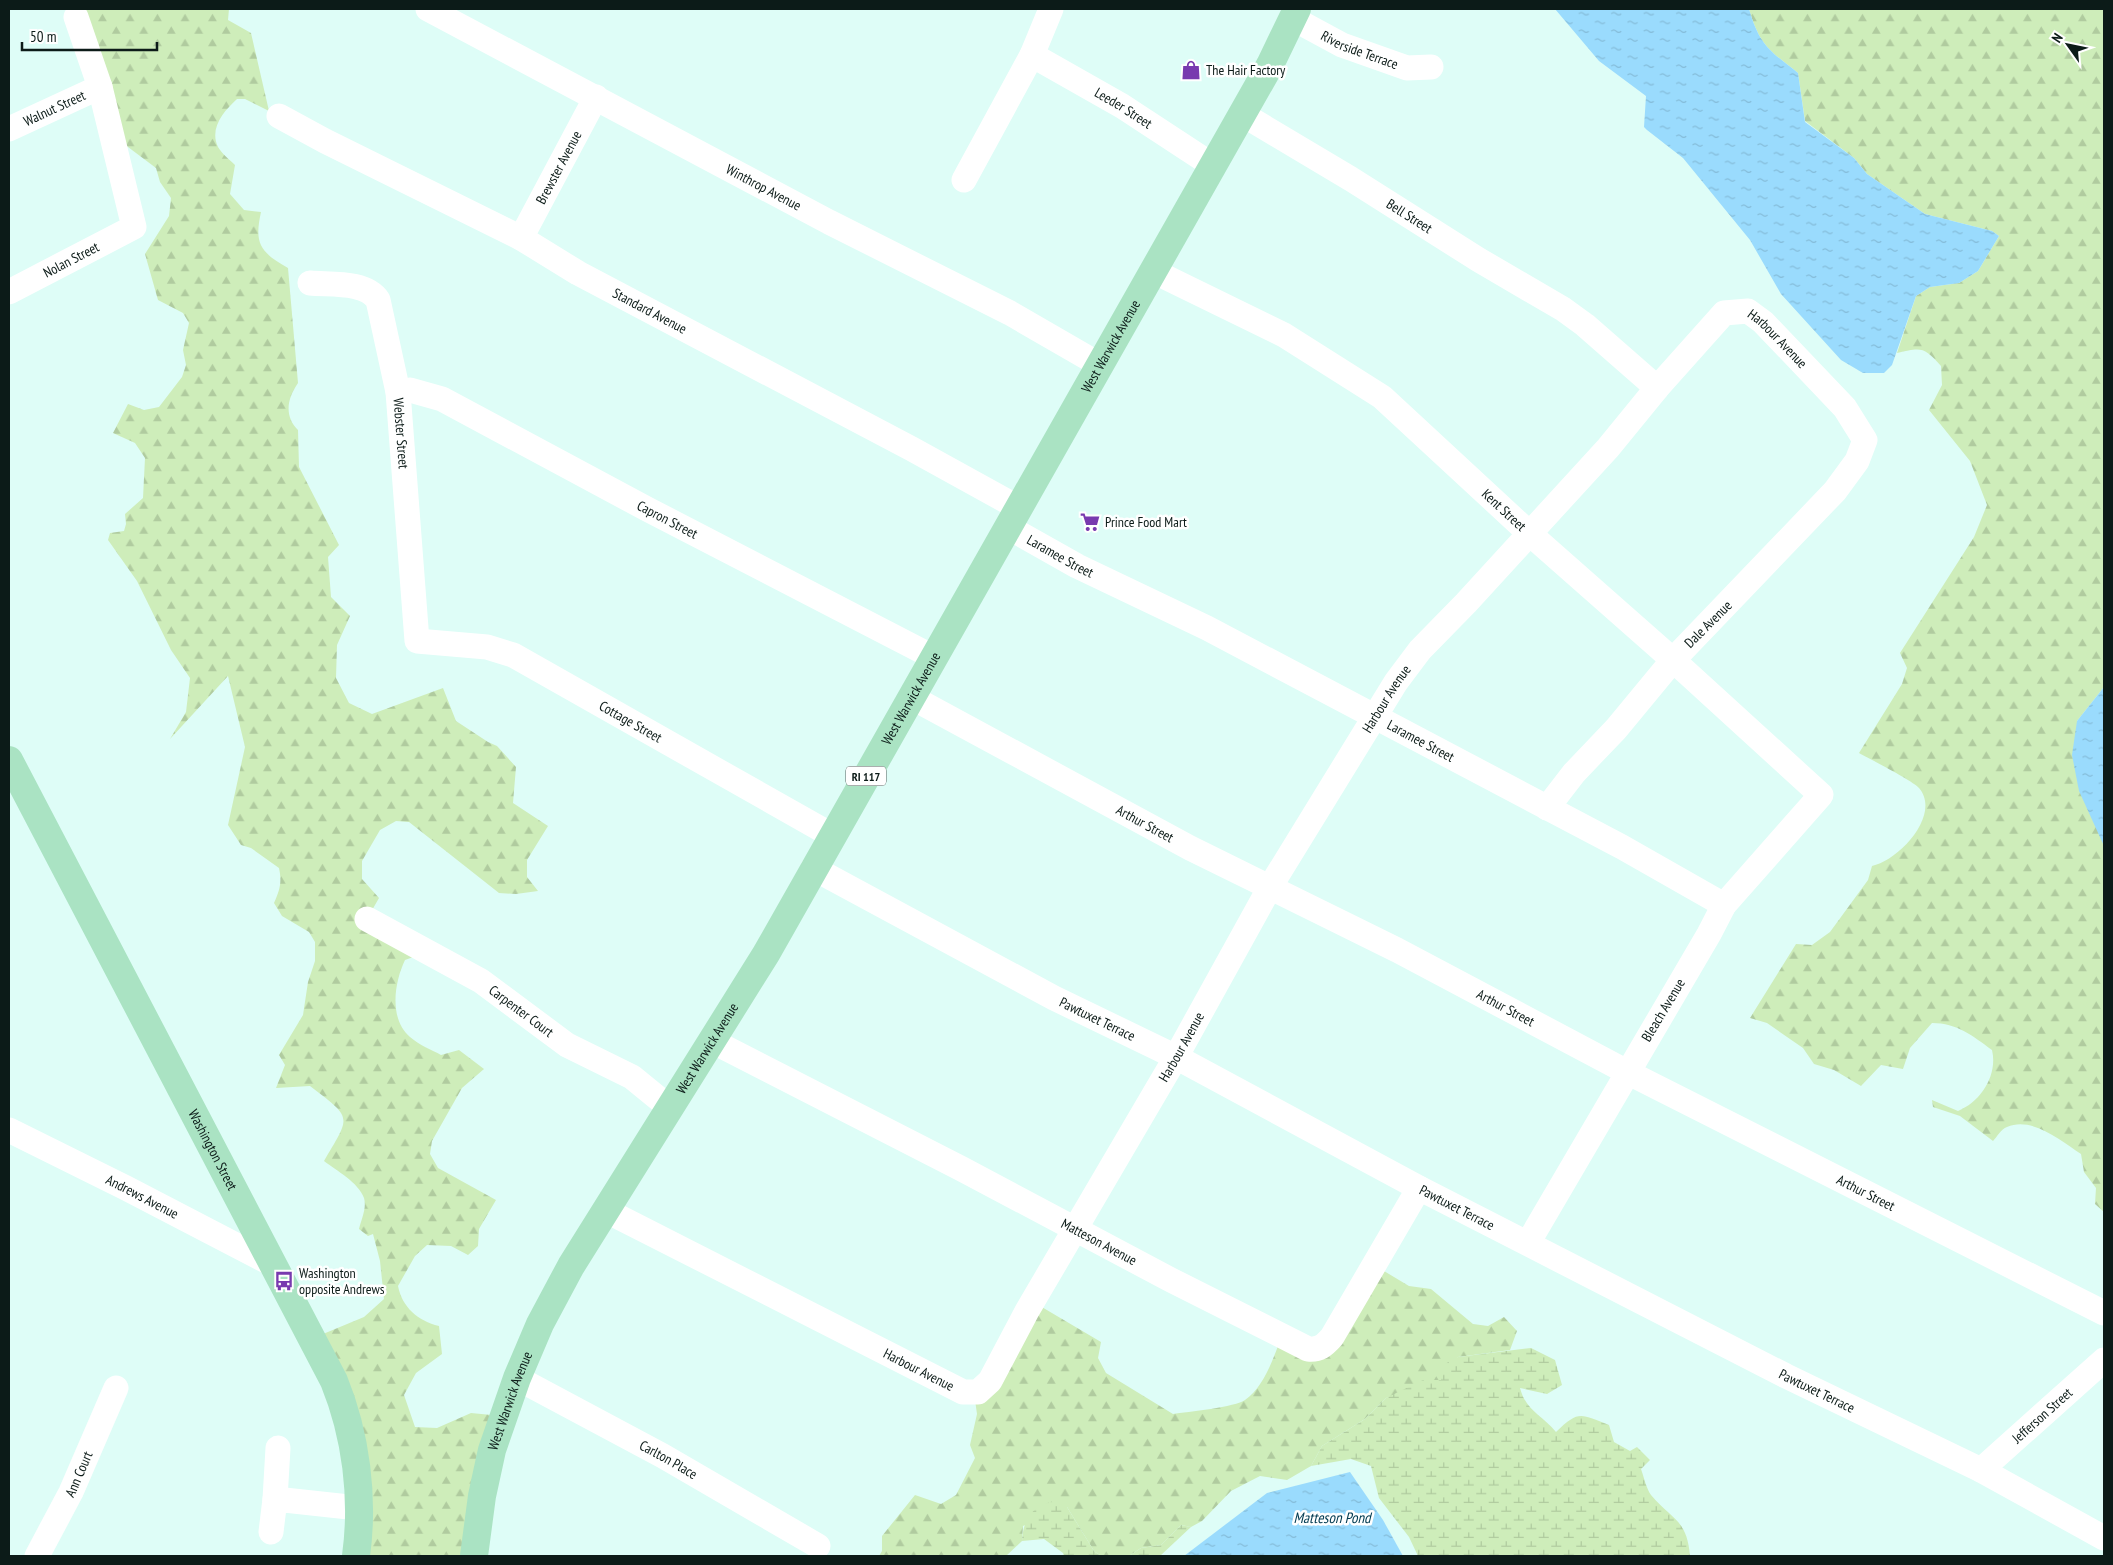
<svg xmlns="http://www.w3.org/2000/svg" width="2113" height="1565" font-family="'PT Sans Narrow',sans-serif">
  <defs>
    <pattern id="forest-firs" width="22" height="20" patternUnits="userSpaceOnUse" patternTransform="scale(1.25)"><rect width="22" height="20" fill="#ceedba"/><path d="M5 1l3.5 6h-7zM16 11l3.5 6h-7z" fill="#b0cb9f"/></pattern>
    <pattern id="wetland-marsh" width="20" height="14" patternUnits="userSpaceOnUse" patternTransform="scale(1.25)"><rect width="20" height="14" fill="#ceedba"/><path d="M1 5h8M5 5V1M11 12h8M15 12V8" fill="none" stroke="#b0cb9f"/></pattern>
    <pattern id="water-ripples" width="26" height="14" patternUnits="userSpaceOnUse" patternTransform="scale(1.25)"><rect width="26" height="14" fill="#9adbfd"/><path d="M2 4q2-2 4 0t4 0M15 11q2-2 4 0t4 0" fill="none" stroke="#84bbd8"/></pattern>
  </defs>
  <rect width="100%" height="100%" fill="#defdf7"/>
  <g fill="url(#forest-firs)">
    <path d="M80,9H229L228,20L251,33L269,111L245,99H237C224,111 209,128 218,147C222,154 230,160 235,165L230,194L244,210L261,212C254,244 260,252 288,268L298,383C287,399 284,416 298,430L299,467L339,545L328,557L331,597L350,616L337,645L336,678L349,703L372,714L443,688L456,721L488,742L497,746L516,767L513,803L548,826L527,860V877L538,891L516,894L499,893L409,822L396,821L380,830L362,861V879L379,898L367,919L416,956L405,960C394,983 389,1019 410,1037C419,1045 432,1050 441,1055L459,1050L484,1069L462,1088L432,1141L430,1154L438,1168L496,1200L479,1229L478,1246L468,1255L451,1246L427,1245L415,1256L398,1286C402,1307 418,1321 439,1326L442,1354L416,1373L404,1395L415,1427L437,1428L471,1413L502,1416L472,1556H356L357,1478L311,1339L364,1317L384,1299L380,1261L373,1234L368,1236L359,1229C361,1220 367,1208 364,1198C358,1182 337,1171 324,1161C351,1115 353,1119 310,1086L276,1088L285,1065L279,1055L303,1015L308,982L315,961V942L309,932L282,916L274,903C280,890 282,882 279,868L251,848L241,845L228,825L245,747L228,676L170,739L186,712L190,678L171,650L137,581L108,540L110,533L124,531L126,524L125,514L143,498L145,458L135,443L113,433L128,404L144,410L159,407L182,377L186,365L183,350L189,323L183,313L158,300L145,254L169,216L171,198L160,182L156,168L116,138Z"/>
    <path d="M1749,9H2104V687L2077,721L2104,846V1212L2095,1204L2096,1188L2084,1172L2081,1154C2061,1141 2032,1116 2007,1127C2001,1129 1997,1137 1993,1141L1960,1116L1933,1107L1932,1100L1958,1111C1981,1102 1998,1075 1992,1050C1973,1036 1957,1023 1932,1023L1910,1048L1903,1069L1881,1065L1861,1086L1834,1070L1814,1064L1803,1048L1767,1023L1750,1018L1796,944L1812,945L1830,932L1868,880L1872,866C1898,861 1942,815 1919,788C1913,781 1870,759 1859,753L1902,684L1907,668L1900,653L1974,537L1987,505L1970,461L1929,410L1942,385L1941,366C1924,347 1922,347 1897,353L1916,296L1930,287L1959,283L1978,271L1999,236L1992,231L1925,214L1867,174L1854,158L1805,121L1798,73C1769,50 1760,46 1749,9Z"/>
    <path d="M1374,1265L1409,1286L1431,1289L1473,1324L1488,1326L1504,1317L1517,1331L1510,1350L1458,1357L1441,1380L1386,1398L1365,1419L1322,1446L1311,1466L1287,1480L1260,1476L1231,1491L1202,1521L1191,1527L1181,1525L1161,1545L1141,1548L1129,1556H1101L1094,1551L1067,1507L1023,1526L1022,1541L1006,1556H879L882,1551V1536L915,1495L941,1504L956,1495L975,1458L970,1445L977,1414L974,1393L1035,1303L1101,1342L1098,1358L1106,1373L1173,1414C1187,1412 1236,1407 1245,1400C1264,1387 1273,1359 1281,1338L1309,1348Z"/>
  </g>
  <g fill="url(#wetland-marsh)">
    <path d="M1531,1348L1555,1360L1562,1385L1547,1394L1520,1388C1526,1411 1541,1414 1556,1432C1579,1410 1580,1414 1609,1425L1614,1442L1630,1451L1637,1447L1650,1460L1641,1469C1644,1477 1646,1488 1651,1495C1672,1520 1687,1519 1690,1556H1418L1409,1537L1379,1498L1371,1466L1351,1459L1311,1466L1322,1446L1365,1419L1386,1398L1423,1380H1441V1366L1458,1357Z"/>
    <path d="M1051,1502L1067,1507L1094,1551L1101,1556H1064L1063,1553L1044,1539L1022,1541C1023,1521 1031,1507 1051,1502Z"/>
    <polygon points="1181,1525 1191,1527 1160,1556 1129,1556 1141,1548 1161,1545"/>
  </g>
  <g fill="url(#water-ripples)">
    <path d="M1555,9H1749C1760,46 1769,50 1798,73L1805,122L1854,158L1867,174L1925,214L1992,231L1999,236L1978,271L1959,283L1930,287L1916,296L1892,365L1884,373H1863L1841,360L1781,294L1750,240L1683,158L1647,130L1644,127L1646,96L1599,61Z"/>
    <polygon points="2104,687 2104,846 2079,791 2072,755 2077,721"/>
    <polygon points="1350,1472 1383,1520 1403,1556 1184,1556 1267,1493"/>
  </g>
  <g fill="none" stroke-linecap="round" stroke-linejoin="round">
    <g stroke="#fff" stroke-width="25">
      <path id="s1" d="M428,9L829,222L1010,313L1100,365"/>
      <path id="s2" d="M1292,18L1342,45L1407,68L1431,67"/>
      <polyline points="1032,55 1051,9"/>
      <path id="s3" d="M1242,114L1351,179L1479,260L1563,309L1585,325L1657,388"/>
      <path id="s4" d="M279,116L325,141L521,238L578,273L912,449L1019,508"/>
      <path id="s5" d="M9,129L100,87"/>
      <path id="s6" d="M964,180L1032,55L1122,106L1212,165"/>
      <path id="s7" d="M521,238L596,97"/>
      <path id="s8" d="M1153,271L1284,335L1382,397L1529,533L1673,660L1821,795L1724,905L1709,934L1528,1243"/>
      <path id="s9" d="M310,283C331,285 365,281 378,300L398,392L417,641L487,647L513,655L833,836"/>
      <path id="s10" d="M9,292L134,227L100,87L76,17"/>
      <path id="s11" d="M398,392L410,390L442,399L647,509L935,658"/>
      <path id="s12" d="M1008,527L1077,566L1207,628L1622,847L1724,905"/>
      <path id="s13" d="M911,697L1190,848L1397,950L1627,1072L2104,1313"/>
      <path id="s14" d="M813,868L1054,998L1176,1057L1419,1188L1786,1376L1981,1470L2104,1538"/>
      <path id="s15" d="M367,919L481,981L567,1045L632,1077L670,1108"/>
      <path id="s16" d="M712,1041L962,1169L1171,1280L1308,1349C1319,1350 1324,1346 1332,1337L1419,1188"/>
      <path id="s17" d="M9,1130L126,1188L274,1265"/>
      <path id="s18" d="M605,1210L963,1392H978L990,1381L1027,1311L1176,1057L1270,887L1396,682L1420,650L1466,603L1608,448L1657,388L1724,313L1748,311L1763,322L1845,408L1865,440L1857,461L1835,491L1673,660L1616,729L1574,773L1547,808"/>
      <path id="s19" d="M517,1378L663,1456L818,1546"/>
      <path id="s20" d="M1981,1470L2104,1360"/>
      <polyline points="275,1499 278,1448"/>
      <polyline points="271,1532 275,1499 358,1508"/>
      <path id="s21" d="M37,1556L71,1492L116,1388"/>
    </g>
    <g stroke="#aae3c3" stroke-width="28">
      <path id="s22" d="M9,760L334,1381C356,1435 364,1498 356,1556"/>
      <path id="s23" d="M474,1556L482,1496L492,1450L517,1378L540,1324L571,1266L766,954L1270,65L1297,9"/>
    </g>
  </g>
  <defs>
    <symbol id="shop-bare" viewBox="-9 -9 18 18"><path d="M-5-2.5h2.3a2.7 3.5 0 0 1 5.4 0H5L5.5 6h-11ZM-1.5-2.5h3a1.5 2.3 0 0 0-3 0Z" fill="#783aaf" stroke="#fff" stroke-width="2.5" paint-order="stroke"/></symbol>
    <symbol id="supermarket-bare" viewBox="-9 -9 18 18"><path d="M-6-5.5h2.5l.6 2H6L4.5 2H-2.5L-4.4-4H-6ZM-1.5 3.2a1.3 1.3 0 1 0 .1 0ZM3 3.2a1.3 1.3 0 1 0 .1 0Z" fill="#783aaf" stroke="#fff" stroke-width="2.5" paint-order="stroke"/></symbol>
    <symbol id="bus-bare" viewBox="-9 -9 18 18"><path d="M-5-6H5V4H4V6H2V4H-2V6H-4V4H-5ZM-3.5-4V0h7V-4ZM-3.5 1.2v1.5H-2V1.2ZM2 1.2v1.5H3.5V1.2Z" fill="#783aaf" stroke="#fff" stroke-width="2.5" paint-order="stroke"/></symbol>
  </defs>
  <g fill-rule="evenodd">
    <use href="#shop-bare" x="1177" y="56" width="28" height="28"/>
    <use href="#supermarket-bare" x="1076" y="508" width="28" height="28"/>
    <use href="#bus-bare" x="270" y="1267" width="28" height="28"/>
  </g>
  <g text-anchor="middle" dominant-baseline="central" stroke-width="5" stroke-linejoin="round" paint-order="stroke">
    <rect fill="#fff" stroke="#555f5d" stroke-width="1" x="846" y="766.5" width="40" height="19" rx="4"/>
    <g font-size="12" font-weight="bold" fill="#0c1b18">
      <text x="866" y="776">RI 117</text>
    </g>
    <g font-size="14" fill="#0c1b18" stroke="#fff">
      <text stroke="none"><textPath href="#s2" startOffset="75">Riverside Terrace</textPath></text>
      <text stroke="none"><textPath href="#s5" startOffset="50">Walnut Street</textPath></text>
      <text stroke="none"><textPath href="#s6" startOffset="248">Leeder Street</textPath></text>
      <text stroke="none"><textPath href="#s7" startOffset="80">Brewster Avenue</textPath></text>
      <text stroke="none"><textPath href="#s1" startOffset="380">Winthrop Avenue</textPath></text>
      <text stroke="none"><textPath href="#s3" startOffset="196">Bell Street</textPath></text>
      <text stroke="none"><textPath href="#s10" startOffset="70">Nolan Street</textPath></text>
      <text stroke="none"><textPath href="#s4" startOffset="419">Standard Avenue</textPath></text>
      <text stroke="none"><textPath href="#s18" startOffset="1800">Harbour Avenue</textPath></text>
      <text stroke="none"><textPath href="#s23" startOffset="1375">West Warwick Avenue</textPath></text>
      <text stroke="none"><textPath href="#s9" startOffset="208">Webster Street</textPath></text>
      <text stroke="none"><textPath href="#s8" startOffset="428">Kent Street</textPath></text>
      <text stroke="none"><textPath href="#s11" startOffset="301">Capron Street</textPath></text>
      <text stroke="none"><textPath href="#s12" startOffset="60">Laramee Street</textPath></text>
      <text transform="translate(1708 624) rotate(-45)">Dale Avenue</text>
      <text stroke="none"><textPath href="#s23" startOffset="970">West Warwick Avenue</textPath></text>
      <text stroke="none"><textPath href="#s18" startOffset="1222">Harbour Avenue</textPath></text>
      <text stroke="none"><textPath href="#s9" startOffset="649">Cottage Street</textPath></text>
      <text stroke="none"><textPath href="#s12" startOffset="465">Laramee Street</textPath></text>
      <text stroke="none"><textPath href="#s13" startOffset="266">Arthur Street</textPath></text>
      <text stroke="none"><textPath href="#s13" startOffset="671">Arthur Street</textPath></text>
      <text transform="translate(1663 1010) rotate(-59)">Bleach Avenue</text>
      <text stroke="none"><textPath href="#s15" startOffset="180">Carpenter Court</textPath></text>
      <text stroke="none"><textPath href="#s14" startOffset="322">Pawtuxet Terrace</textPath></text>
      <text stroke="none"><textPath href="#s18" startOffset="818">Harbour Avenue</textPath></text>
      <text stroke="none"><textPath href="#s23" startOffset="565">West Warwick Avenue</textPath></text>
      <text stroke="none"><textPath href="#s22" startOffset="440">Washington Street</textPath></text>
      <text stroke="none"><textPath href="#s13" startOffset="1076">Arthur Street</textPath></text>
      <text stroke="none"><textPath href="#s17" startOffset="149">Andrews Avenue</textPath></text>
      <text stroke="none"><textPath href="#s14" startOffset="728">Pawtuxet Terrace</textPath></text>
      <text stroke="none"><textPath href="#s16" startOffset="436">Matteson Avenue</textPath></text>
      <text stroke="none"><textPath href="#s18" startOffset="352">Harbour Avenue</textPath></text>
      <text stroke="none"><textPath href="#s14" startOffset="1132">Pawtuxet Terrace</textPath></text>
      <text stroke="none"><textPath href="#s23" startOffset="160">West Warwick Avenue</textPath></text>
      <text stroke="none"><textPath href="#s20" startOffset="82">Jefferson Street</textPath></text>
      <text stroke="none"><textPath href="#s19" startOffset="172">Carlton Place</textPath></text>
      <text stroke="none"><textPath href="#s21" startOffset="92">Ann Court</textPath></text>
    </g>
    <g font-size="14" fill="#0c1b18" stroke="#fff" text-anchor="start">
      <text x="1206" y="70">The Hair Factory</text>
      <text x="1105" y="522">Prince Food Mart</text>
      <text x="299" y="1273">Washington<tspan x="299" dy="16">opposite Andrews</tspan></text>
    </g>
    <g font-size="15" font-style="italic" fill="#003a50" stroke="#fff">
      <text x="1332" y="1517">Matteson Pond</text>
    </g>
  </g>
  <rect width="2113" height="1565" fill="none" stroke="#0c1b18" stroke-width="20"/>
  <g transform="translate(2068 45) rotate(303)" stroke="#ffffff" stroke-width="4" paint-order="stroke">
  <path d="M0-4L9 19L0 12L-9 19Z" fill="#0c1b18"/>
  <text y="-8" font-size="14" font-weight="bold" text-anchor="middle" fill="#0c1b18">N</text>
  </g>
  <path d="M22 42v8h135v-8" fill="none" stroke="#0c1b18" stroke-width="2.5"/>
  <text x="30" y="42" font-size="15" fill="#0c1b18" stroke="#ffffff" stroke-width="4" paint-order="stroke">50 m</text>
</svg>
